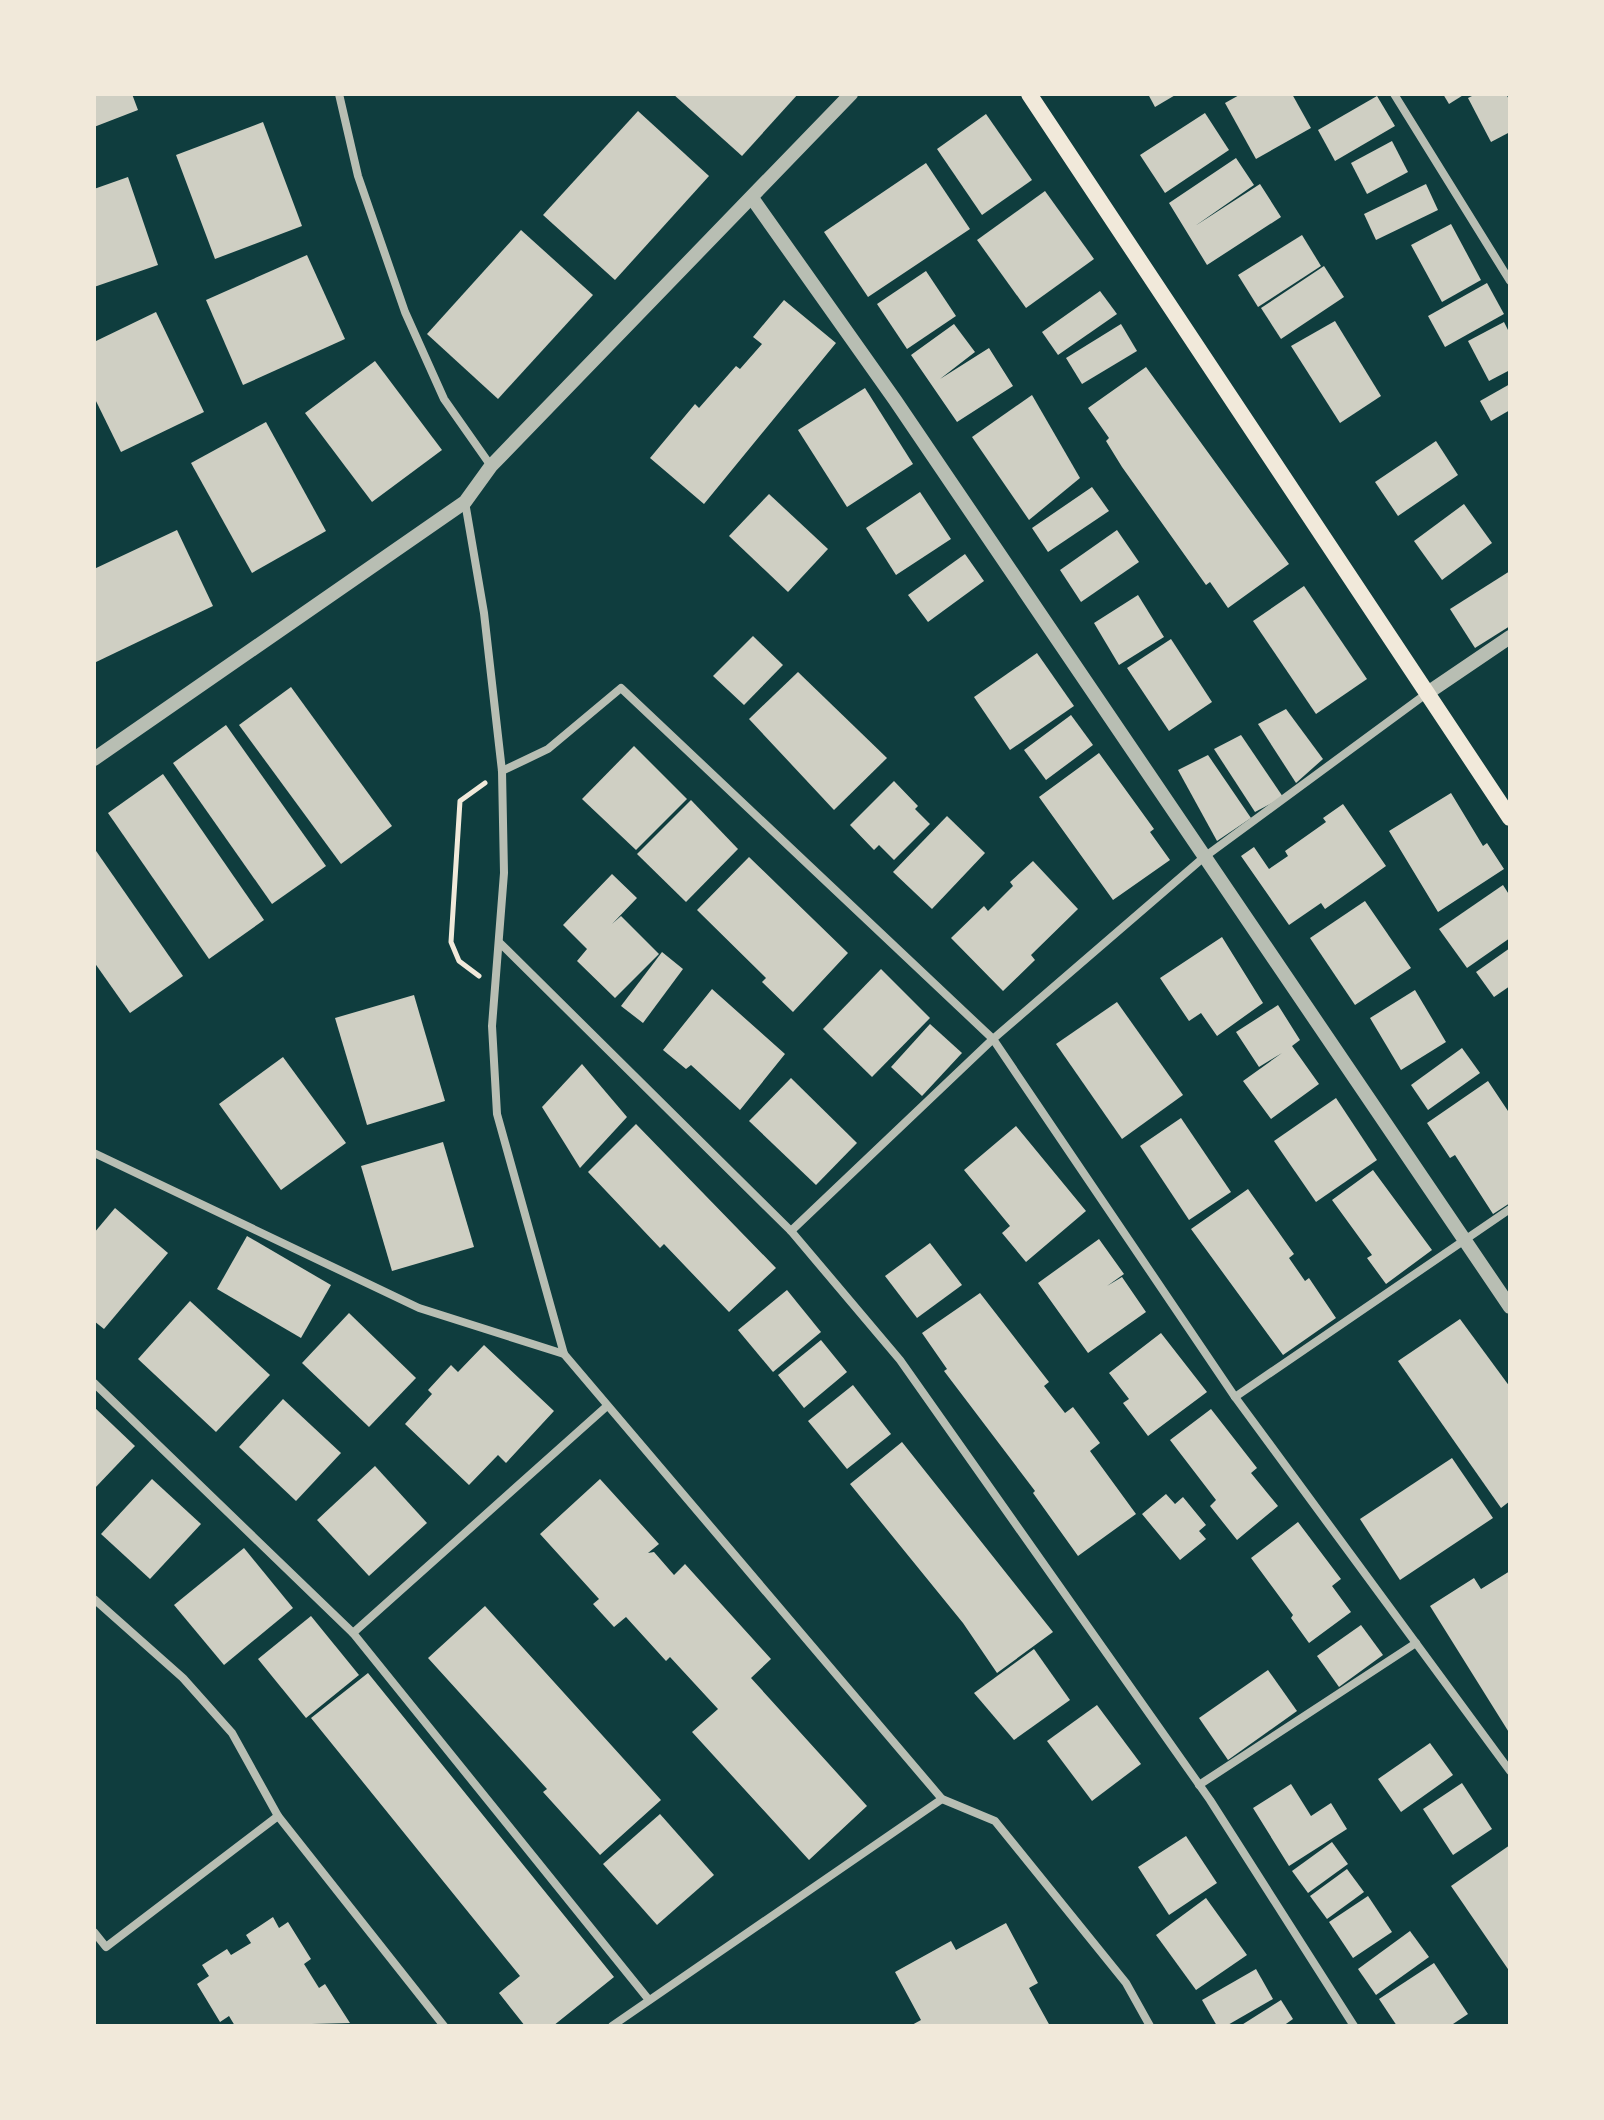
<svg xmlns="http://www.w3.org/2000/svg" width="1604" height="2120" font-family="'Source Sans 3',sans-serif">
  <rect width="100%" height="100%" fill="#0f3d3e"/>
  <g fill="#cfcfc3">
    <polygon points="94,94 132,94 138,110 94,127"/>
    <polygon points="673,94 798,94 742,156"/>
    <polygon points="1148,94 1177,94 1155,107"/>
    <polygon points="1241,94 1292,94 1311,128 1256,159 1225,103"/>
    <polygon points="1443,94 1465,94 1449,104"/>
    <polygon points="1476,94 1506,94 1510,101 1510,132 1491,142 1468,98"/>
    <polygon points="1377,96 1395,126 1335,161 1318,130"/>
    <polygon points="638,111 709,176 615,280 543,215"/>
    <polygon points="1205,113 1229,150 1165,193 1140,155"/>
    <polygon points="986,114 1032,180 982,215 937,149"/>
    <polygon points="263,122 302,226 215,259 176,155"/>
    <polygon points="1392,141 1408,172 1367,194 1351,163"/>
    <polygon points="1236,158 1254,185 1195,226 1260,184 1281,217 1207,265 1169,203"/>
    <polygon points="926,163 970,229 868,297 824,232"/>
    <polygon points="128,177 158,265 94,287 94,189"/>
    <polygon points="1426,184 1438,210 1376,240 1364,214"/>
    <polygon points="1045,191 1094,259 1026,308 977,240"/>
    <polygon points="1451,224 1481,280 1442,302 1411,245"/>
    <polygon points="521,230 593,295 498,399 427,334"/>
    <polygon points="1302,235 1321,266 1258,307 1238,275"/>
    <polygon points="307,255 345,339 243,385 206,300"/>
    <polygon points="1324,266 1344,297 1281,339 1261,308"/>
    <polygon points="926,271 956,316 907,349 877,304"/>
    <polygon points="1487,283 1504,314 1445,347 1428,316"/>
    <polygon points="1100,291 1117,314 1058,355 1042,332"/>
    <polygon points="784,300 836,343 704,504 650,458 695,404 699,408 736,366 740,369 762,344 753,337"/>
    <polygon points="156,312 204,412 121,452 94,397 94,342"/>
    <polygon points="1335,321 1381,396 1340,423 1291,346"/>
    <polygon points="1504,322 1510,334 1510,370 1489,381 1468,341"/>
    <polygon points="954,324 975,352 940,379 989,348 1013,386 957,422 911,355"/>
    <polygon points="1121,324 1137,351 1082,384 1066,358"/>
    <polygon points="375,361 442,450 372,502 305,413"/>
    <polygon points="1146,367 1289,564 1228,608 1210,582 1206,585 1122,467 1106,441 1109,438 1088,408"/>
    <polygon points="1510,384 1510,410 1491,421 1480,401"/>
    <polygon points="865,388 913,464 847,507 798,430"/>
    <polygon points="1032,395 1080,478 1029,520 972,437"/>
    <polygon points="266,422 326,531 252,573 191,463"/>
    <polygon points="1436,441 1458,475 1398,516 1375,482"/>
    <polygon points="1092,487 1109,511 1048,552 1032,528"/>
    <polygon points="920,492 951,539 896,575 866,528"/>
    <polygon points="769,494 828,549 788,592 729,536"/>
    <polygon points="1464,504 1492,543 1442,580 1414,541"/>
    <polygon points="177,530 213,606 94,663 94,569"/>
    <polygon points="1117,530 1139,562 1081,602 1060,570"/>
    <polygon points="965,554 984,581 928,622 908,595"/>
    <polygon points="1510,571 1510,626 1475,648 1450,609"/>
    <polygon points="1304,586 1367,679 1316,714 1253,621"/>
    <polygon points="1138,595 1164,637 1119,665 1094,623"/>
    <polygon points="753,636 783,665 744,705 713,676"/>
    <polygon points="1171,639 1212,702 1169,731 1127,668"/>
    <polygon points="1037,653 1074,706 1010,750 974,697"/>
    <polygon points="798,672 887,758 834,810 749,719"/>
    <polygon points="291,687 392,826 341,864 239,725"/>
    <polygon points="1286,709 1323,759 1296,783 1258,724"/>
    <polygon points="1071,715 1093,745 1046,780 1024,750"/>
    <polygon points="226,725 326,866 272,904 173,763"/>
    <polygon points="1241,735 1283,797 1255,812 1214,749"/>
    <polygon points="634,746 687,799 636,850 582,799"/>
    <polygon points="1099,753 1154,829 1150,832 1170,860 1113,900 1039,797"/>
    <polygon points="1208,755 1251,818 1217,841 1178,770"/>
    <polygon points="163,774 264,920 209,959 108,813"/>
    <polygon points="894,781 918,806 915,809 930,824 894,860 879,845 874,850 850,825"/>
    <polygon points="1451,793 1483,846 1487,843 1504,869 1438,912 1389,831"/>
    <polygon points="691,800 738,849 686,902 637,854"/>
    <polygon points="1343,804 1386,866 1325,909 1321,903 1289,925 1241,856 1254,847 1269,869 1288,856 1285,851 1326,822 1323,818"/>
    <polygon points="947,816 985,853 932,909 893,872"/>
    <polygon points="94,848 183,976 130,1013 94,962"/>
    <polygon points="749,857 848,953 793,1012 762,982 766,978 697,910"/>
    <polygon points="1033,861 1078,909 1031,955 1035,960 1003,991 951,938 984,906 988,911 1013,886 1010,882"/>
    <polygon points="612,874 637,898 612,924 621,916 659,954 615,998 577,961 587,949 563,925"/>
    <polygon points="1503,885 1510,896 1510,938 1467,968 1439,929"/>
    <polygon points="1365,901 1411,968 1355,1005 1310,938"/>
    <polygon points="1222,937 1263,1003 1217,1036 1201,1013 1189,1021 1160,978"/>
    <polygon points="1510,948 1510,986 1494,997 1476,972"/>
    <polygon points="662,952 683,969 643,1023 621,1006"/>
    <polygon points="881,969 930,1018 872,1077 823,1029"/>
    <polygon points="712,989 785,1054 740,1110 691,1065 686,1069 663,1050"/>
    <polygon points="1415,990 1446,1042 1401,1070 1370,1018"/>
    <polygon points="414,995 445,1101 367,1125 335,1018"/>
    <polygon points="1117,1002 1183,1095 1122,1139 1056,1044"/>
    <polygon points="1278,1005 1300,1040 1292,1046 1319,1084 1271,1119 1243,1081 1282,1053 1259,1067 1236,1032"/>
    <polygon points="930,1024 962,1053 922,1096 891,1067"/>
    <polygon points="1462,1048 1480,1073 1428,1110 1411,1085"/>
    <polygon points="283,1057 346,1143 281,1190 219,1104"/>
    <polygon points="582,1064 627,1117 580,1168 542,1107"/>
    <polygon points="791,1078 857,1143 816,1185 749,1121"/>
    <polygon points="1488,1081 1510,1114 1510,1203 1493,1214 1455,1155 1450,1158 1427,1123"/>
    <polygon points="1336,1098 1377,1160 1316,1202 1274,1141"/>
    <polygon points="1181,1118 1231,1192 1189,1220 1140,1146"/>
    <polygon points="636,1124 776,1268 729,1312 664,1244 660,1248 588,1172"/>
    <polygon points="1016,1126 1086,1211 1026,1262 1002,1233 1010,1226 964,1170"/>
    <polygon points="443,1142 474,1247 392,1271 361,1166"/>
    <polygon points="1373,1170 1432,1250 1386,1284 1367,1258 1372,1255 1332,1200"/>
    <polygon points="1248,1189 1294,1254 1289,1258 1305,1281 1309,1278 1336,1318 1283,1355 1191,1229"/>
    <polygon points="115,1208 168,1253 104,1329 94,1321 94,1233"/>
    <polygon points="247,1236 331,1285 301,1338 217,1289"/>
    <polygon points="1099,1239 1124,1274 1107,1286 1122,1277 1146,1312 1088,1353 1038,1283"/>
    <polygon points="930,1243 962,1285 917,1318 885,1276"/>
    <polygon points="787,1290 821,1332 773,1372 738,1330"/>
    <polygon points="980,1293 1049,1382 1044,1386 1065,1413 1073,1407 1100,1443 1090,1451 1136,1514 1078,1556 1033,1493 1035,1491 944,1371 947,1369 922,1333"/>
    <polygon points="190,1301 270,1375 216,1432 138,1359"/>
    <polygon points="349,1313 416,1378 369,1427 302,1363"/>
    <polygon points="1460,1319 1510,1387 1510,1501 1501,1508 1398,1361"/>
    <polygon points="1161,1333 1207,1392 1148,1436 1123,1403 1129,1399 1109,1373"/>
    <polygon points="821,1340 847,1372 804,1408 778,1375"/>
    <polygon points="484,1345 554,1411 506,1463 498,1455 469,1485 405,1424 432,1394 428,1390 451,1365 458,1372"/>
    <polygon points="853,1385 891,1434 847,1469 808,1421"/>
    <polygon points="283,1399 341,1453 296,1501 239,1447"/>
    <polygon points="94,1407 135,1446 94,1489"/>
    <polygon points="1211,1409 1257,1468 1251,1473 1278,1506 1237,1540 1210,1506 1216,1500 1170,1440"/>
    <polygon points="902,1442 1053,1632 997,1673 963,1623 850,1484"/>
    <polygon points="1452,1458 1493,1518 1400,1580 1360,1519"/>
    <polygon points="375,1466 427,1523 369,1576 317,1520"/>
    <polygon points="152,1479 201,1524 150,1579 101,1534"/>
    <polygon points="600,1479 659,1544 648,1553 654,1552 674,1575 685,1564 771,1659 751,1678 867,1806 809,1860 692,1732 718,1709 670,1657 666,1661 626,1617 614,1627 593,1604 599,1599 540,1534"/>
    <polygon points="1166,1494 1175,1504 1183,1497 1206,1525 1199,1531 1206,1539 1180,1560 1142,1514"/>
    <polygon points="1298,1522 1341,1579 1332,1586 1351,1612 1309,1643 1291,1618 1293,1615 1251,1558"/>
    <polygon points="244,1548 293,1608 224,1665 174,1605"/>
    <polygon points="1510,1571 1510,1734 1430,1606 1474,1578 1481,1589"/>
    <polygon points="485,1606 661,1800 600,1855 543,1792 547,1789 428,1658"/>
    <polygon points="311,1616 359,1675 306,1718 258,1659"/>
    <polygon points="1361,1625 1383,1655 1339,1687 1317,1656"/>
    <polygon points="1034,1649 1070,1700 1014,1740 974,1693"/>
    <polygon points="1268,1670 1297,1711 1228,1760 1199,1718"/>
    <polygon points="368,1673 614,1977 553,2026 525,2026 499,1993 520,1976 311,1718"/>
    <polygon points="1097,1705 1141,1764 1092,1801 1047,1741"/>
    <polygon points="1430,1743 1453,1775 1401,1812 1378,1779"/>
    <polygon points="1462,1783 1492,1829 1453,1855 1423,1809"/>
    <polygon points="1291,1784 1311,1816 1331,1803 1347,1829 1289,1866 1253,1808"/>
    <polygon points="660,1814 714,1875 657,1925 603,1864"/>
    <polygon points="1186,1836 1217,1883 1169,1915 1138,1867"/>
    <polygon points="1332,1842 1348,1864 1308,1893 1292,1871"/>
    <polygon points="1510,1845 1510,1972 1451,1886"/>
    <polygon points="1347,1869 1364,1892 1327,1919 1310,1896"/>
    <polygon points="1368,1896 1392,1932 1353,1958 1329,1922"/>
    <polygon points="1206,1898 1247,1955 1196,1990 1156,1935"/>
    <polygon points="273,1917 279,1928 288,1922 311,1959 304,1964 319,1988 325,1984 350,2023 235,2026 229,2016 220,2022 197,1984 209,1976 202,1965 227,1949 231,1955 251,1943 246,1935"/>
    <polygon points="1006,1923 1038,1983 1029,1988 1050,2026 910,2026 921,2020 895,1972 951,1941 956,1950"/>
    <polygon points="1410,1931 1429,1957 1376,1995 1358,1969"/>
    <polygon points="1434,1963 1468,2014 1450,2026 1397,2026 1379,1999"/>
    <polygon points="1256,1969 1273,1999 1226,2026 1217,2026 1202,2000"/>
    <polygon points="1281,2000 1293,2019 1283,2026 1240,2026"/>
  </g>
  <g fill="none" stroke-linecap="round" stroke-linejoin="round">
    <polyline stroke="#f1e9da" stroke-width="5" points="479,976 459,961 451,942 460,801 485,783"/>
    <g stroke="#b8beb3" stroke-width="8">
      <polyline points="339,94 358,176 405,312 444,399 491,466"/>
      <polyline points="1394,94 1510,281"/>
      <polyline points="465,502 484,613 502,771 504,873 492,1026 497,1114 564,1354 942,1799 995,1821 1126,1983 1150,2026"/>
      <polyline points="502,771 548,749 621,688 993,1039 1235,1397 1510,1771"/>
      <polyline points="501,944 791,1231 900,1360 1210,1800 1354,2026"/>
      <polyline points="94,1153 419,1308 564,1354"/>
      <polyline points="791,1231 993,1039 1203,858 1426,694"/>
      <polyline points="94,1383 353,1633 649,2000"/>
      <polyline points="1235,1397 1510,1209"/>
      <polyline points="94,1599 183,1678 232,1733 278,1816 444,2026"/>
      <polyline points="353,1633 607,1406"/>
      <polyline points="1199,1785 1416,1643"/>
      <polyline points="94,1932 106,1947 278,1816"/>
      <polyline points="612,2026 942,1799"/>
    </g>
    <g stroke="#b8beb3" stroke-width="14">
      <polyline points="752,198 895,400 1510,1307"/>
      <polyline points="1426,694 1510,637"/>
      <polyline points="94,759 465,502 491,466 851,94"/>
    </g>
    <polyline stroke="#f1e9da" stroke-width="16" points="1029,94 1510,818"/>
  </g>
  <rect width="1604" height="2120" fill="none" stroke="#f1e9da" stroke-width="192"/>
</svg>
